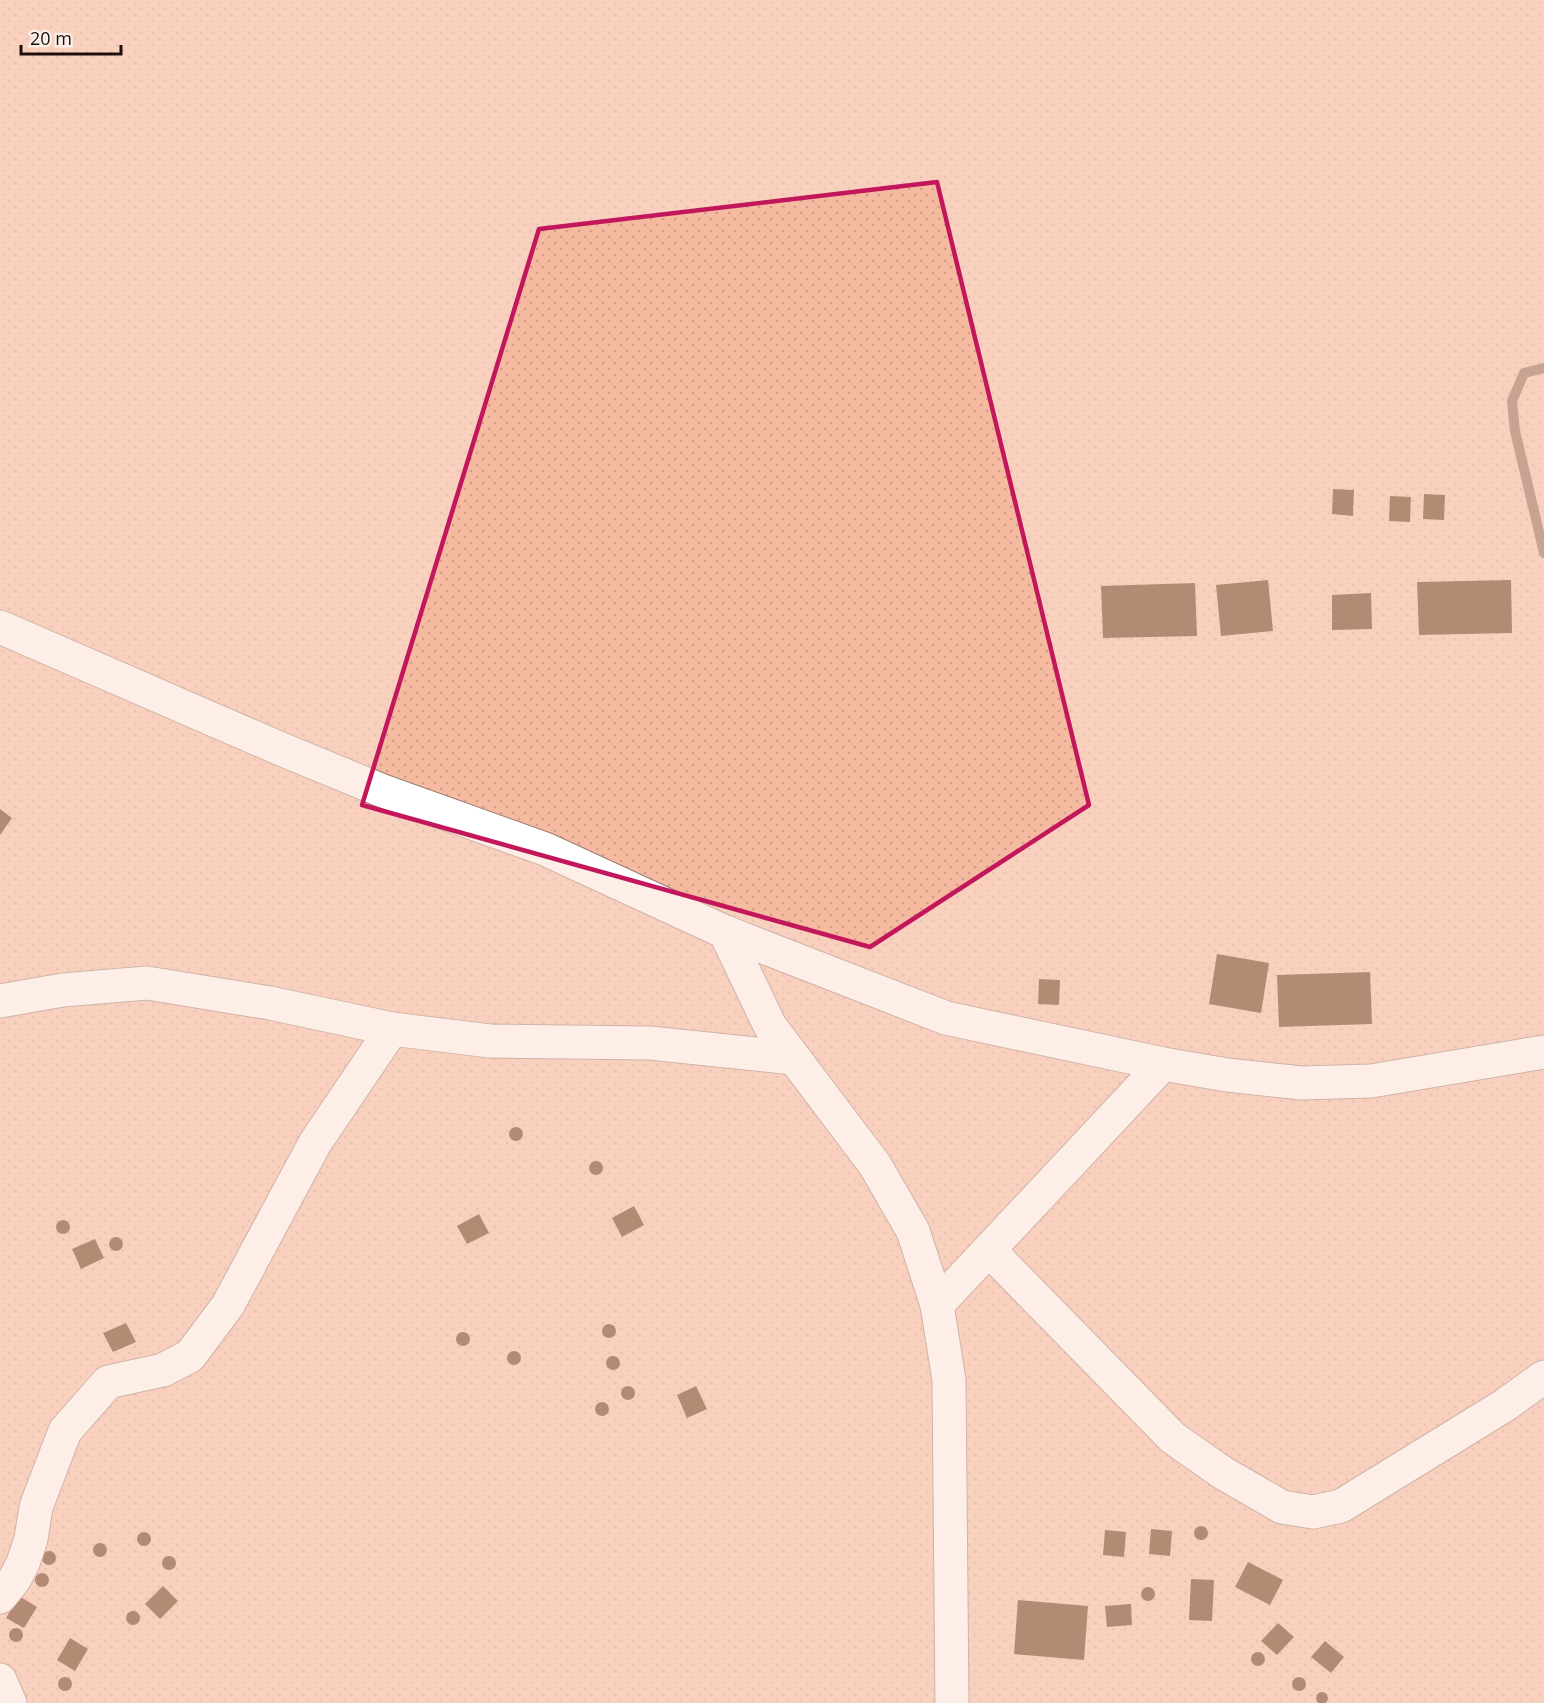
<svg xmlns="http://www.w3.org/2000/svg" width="1544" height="1703" font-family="'Open Sans',sans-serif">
  <defs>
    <pattern id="grass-dots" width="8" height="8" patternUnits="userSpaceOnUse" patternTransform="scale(1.5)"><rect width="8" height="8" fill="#f6baa0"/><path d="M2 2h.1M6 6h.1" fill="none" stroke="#d29f89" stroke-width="1.8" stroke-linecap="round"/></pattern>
  </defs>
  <rect width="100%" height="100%" fill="#fbe1d6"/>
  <rect fill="url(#grass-dots)" x="0" y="0" width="1544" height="1703"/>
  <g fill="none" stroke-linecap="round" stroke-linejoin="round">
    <polyline stroke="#8a5842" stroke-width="10" points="1544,368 1524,373 1512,401 1515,431 1544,553"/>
  </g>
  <g fill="#5c2201">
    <polygon points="1333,489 1354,490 1353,516 1332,514"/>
    <polygon points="1424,494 1445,495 1444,520 1423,519"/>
    <polygon points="1390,496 1411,497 1410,522 1389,521"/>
    <polygon points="1268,580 1273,631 1221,636 1216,585"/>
    <polygon points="1511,580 1512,633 1419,635 1417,582"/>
    <polygon points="1195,583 1197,636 1103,638 1101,586"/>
    <polygon points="1371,593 1372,629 1332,630 1332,595"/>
    <polygon points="0,809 12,818 0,835"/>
    <polygon points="1217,954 1269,963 1261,1013 1209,1004"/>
    <polygon points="1370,972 1372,1024 1279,1027 1277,975"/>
    <polygon points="1039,979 1060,980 1059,1005 1038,1004"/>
    <circle cx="516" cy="1134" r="7"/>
    <circle cx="596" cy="1168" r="7"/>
    <polygon points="634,1206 644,1225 622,1237 612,1218"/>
    <polygon points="479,1214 489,1233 467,1244 457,1226"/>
    <circle cx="63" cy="1227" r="7"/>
    <circle cx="116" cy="1244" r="7"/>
    <polygon points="95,1239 104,1258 81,1269 72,1249"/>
    <polygon points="126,1323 136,1342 113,1352 103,1333"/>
    <circle cx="609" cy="1331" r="7"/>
    <circle cx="463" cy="1339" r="7"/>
    <circle cx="514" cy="1358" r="7"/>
    <circle cx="613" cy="1363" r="7"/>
    <polygon points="696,1386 707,1409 687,1418 677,1395"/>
    <circle cx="628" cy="1393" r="7"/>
    <circle cx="602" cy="1409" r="7"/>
    <circle cx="1201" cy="1533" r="7"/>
    <polygon points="1151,1529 1172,1531 1170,1556 1149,1554"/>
    <polygon points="1105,1530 1126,1532 1124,1557 1103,1555"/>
    <circle cx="144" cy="1539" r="7"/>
    <circle cx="100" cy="1550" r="7"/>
    <circle cx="49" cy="1558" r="7"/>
    <circle cx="169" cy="1563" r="7"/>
    <polygon points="1248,1562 1283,1580 1270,1605 1235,1587"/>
    <circle cx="42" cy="1580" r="7"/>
    <polygon points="1191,1579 1214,1580 1212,1621 1189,1620"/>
    <polygon points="163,1586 178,1601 160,1619 145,1604"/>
    <circle cx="1148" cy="1594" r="7"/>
    <polygon points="19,1596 37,1607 24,1628 6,1618"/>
    <polygon points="1018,1600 1088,1606 1084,1660 1014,1654"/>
    <polygon points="1131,1604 1132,1625 1107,1627 1105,1606"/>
    <circle cx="133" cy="1618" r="7"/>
    <polygon points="1278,1623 1294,1637 1277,1655 1261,1641"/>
    <circle cx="16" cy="1635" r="7"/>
    <polygon points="70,1638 88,1649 75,1671 57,1660"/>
    <polygon points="1325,1641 1344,1657 1331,1673 1311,1657"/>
    <circle cx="1258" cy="1659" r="7"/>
    <circle cx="1299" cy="1684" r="7"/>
    <circle cx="65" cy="1684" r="7"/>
    <circle cx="1322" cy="1698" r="6"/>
  </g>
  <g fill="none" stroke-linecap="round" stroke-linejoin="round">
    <defs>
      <g id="minor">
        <polyline points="0,627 281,749 383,791 545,849 725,932 946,1018 1163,1064 1227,1075 1302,1083 1371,1081 1544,1052"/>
        <polyline points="725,932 770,1026 875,1165 913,1231 937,1305 949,1380 952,1703"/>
        <polyline points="0,1001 63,990 147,983 270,1003 392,1029 490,1041 650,1043 793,1058"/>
        <polyline points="989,1250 1173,1438 1223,1473 1282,1507 1313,1512 1341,1506 1505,1405 1544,1377"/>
        <polyline points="937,1305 1163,1064"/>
        <polyline points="0,1597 14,1580 23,1563 31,1539 36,1507 65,1431 108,1382 163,1370 190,1356 228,1305 315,1143 392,1029"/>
        <polyline points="0,1680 10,1703"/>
      </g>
    </defs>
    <use href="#minor" stroke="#997c70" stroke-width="35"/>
    <use href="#minor" stroke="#fff" stroke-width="33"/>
  </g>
  <path d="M0 0H1544V1703H0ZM937,182L1089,805L870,947L362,805L539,229Z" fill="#fbe1d6" fill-opacity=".55" fill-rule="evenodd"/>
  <path fill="none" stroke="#c2185b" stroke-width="4.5" stroke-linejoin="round" d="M937,182L1089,805L870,947L362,805L539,229Z"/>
  <path d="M21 45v9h100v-9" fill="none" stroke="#1b100c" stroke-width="3"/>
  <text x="30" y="45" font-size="18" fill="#1b100c" stroke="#fef1eb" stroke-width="4.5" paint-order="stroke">20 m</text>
</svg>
